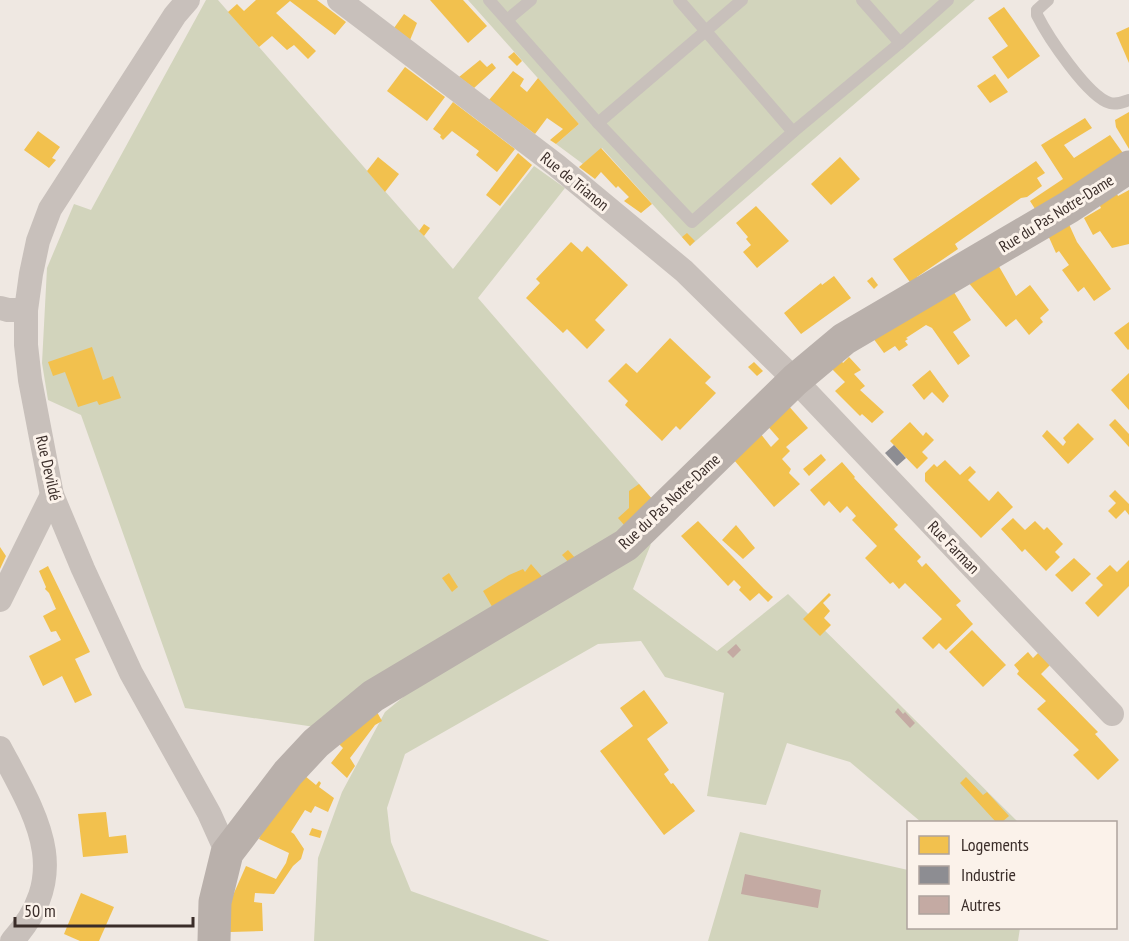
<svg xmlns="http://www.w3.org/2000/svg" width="1129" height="941" font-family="'PT Sans Narrow',sans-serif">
  <rect width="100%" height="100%" fill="#efe8e2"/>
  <g fill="#d2d4bc">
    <polygon points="206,0 218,0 453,269 534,166 565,188 478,298 653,500 614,536 315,727 185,708 81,415 48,400 42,363 47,268 74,204 91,210"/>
    <polygon points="468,0 975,0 690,246 602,148 583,164 556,144 579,124"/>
    <polygon points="651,544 633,589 717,651 788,594 1018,822 921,822 850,762 787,743 766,805 707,796 724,693 665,677 641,641 598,644 405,754 387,808 391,842 411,891 550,941 314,941 318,858 342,792 385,712 419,684"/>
    <polygon points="740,832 908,870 908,928 1020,928 1018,941 708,941"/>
  </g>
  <g fill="#f2c14e">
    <polygon points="256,0 317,0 346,22 335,35 290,1 276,13 316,51 308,59 294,45 287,50 272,36 259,47 228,12 237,4 244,11"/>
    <polygon points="430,0 463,0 487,26 468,43"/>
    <polygon points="1004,7 1040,56 1008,79 992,57 1008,46 988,18"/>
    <polygon points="404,14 417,23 410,40 394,28"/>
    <polygon points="1129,27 1129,63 1116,33"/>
    <polygon points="514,52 522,61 517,66 508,57"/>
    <polygon points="480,60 487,67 492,63 496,68 474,88 459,77"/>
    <polygon points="405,67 445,97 427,121 387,91"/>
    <polygon points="513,71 524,79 520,86 527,92 538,78 579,124 556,144 550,140 563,129 547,118 535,134 489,100"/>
    <polygon points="995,74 1008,92 990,103 977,86"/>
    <polygon points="453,102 515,149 497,172 476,155 479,151 452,131 443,140 440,137 441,135 433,129"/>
    <polygon points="1129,112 1129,149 1116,127 1115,120"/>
    <polygon points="1085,118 1092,128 1064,145 1074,158 1110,135 1125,156 1037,212 1030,201 1063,179 1041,145"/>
    <polygon points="38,131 60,147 52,158 56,160 49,168 24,150"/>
    <polygon points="601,148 652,204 641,213 624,201 629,197 618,186 616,188 601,172 595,179 579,167"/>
    <polygon points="518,153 532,165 500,206 486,195"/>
    <polygon points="378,157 399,174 385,192 367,171"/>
    <polygon points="840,157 860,179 831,205 811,184"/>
    <polygon points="1036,161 1045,173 1037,178 1042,186 1027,197 1021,198 955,244 958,249 917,277 922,284 915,289 893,259"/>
    <polygon points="1129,190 1129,244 1112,248 1100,231 1093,235 1084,218 1101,208 1098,202 1116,192 1118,196"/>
    <polygon points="756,206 789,241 757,268 743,252 751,245 746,239 748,237 736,223"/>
    <polygon points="1067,220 1077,242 1111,289 1094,301 1084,287 1078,292 1062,270 1069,265 1059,251 1056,253 1047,233"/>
    <polygon points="424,224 430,228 424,236 419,231"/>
    <polygon points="687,233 695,241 690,246 682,237"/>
    <polygon points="571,242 582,252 587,246 628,285 595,320 605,330 587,349 567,329 563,333 526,298 540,283 536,279"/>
    <polygon points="997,263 1016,296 1030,285 1049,310 1040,318 1043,322 1029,335 1016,319 1006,327 967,281"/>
    <polygon points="834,276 851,298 801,334 784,313 821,283 822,285"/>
    <polygon points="872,277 878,285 874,289 867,281"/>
    <polygon points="952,289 971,320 953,332 970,356 958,365 932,328 926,325 906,338 908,339 905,341 908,345 899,351 895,346 884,353 873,338"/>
    <polygon points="1129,322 1129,349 1128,350 1114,333"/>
    <polygon points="670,338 711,377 705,383 716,393 680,430 676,426 662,441 625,405 628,401 608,381 626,363 637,373"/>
    <polygon points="92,347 103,380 113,376 121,398 99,405 97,401 78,407 65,372 53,376 48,362"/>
    <polygon points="849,357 861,370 854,374 865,386 860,390 884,412 872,423 862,414 860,416 835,391 845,382 831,368 840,359 843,363"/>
    <polygon points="754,362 763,371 757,376 748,367"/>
    <polygon points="930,370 949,396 943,403 932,392 924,400 912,385"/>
    <polygon points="1129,373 1129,410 1111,390"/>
    <polygon points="787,404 808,428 786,447 790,451 782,459 791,469 789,473 800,484 774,507 734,460 760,433 771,447 779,439 765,423"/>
    <polygon points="1115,419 1129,434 1129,447 1109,425"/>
    <polygon points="910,422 923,436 926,432 934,440 922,452 928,458 917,469 890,441"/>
    <polygon points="1078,423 1094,439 1068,464 1042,436 1047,430 1063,446 1066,442 1063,438"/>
    <polygon points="821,454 826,460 809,476 803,469"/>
    <polygon points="945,460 960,475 970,466 976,472 968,480 989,501 998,491 1013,507 981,538 925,481 925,473 934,464 937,467"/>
    <polygon points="842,462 855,477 854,478 898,525 894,529 921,557 917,561 922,567 926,563 961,601 956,605 973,624 946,650 939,643 933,649 922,638 942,619 905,583 899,589 893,582 890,584 865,558 877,546 852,520 856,516 847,506 840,513 829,501 824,506 810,490"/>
    <polygon points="639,484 653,500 625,526 618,518 629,508 629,491"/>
    <polygon points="1115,490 1129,504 1129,515 1125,510 1116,519 1108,511 1116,503 1109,496"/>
    <polygon points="1013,518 1025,530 1035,521 1044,530 1047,527 1063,544 1055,552 1060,557 1046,571 1025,549 1022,552 1001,529"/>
    <polygon points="698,521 764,589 773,597 768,602 759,593 750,601 739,590 741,587 734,580 728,586 681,536"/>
    <polygon points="736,525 755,548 743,559 722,540"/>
    <polygon points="0,547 6,556 0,569"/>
    <polygon points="568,550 577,560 570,564 562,555"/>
    <polygon points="1074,558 1091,574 1072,592 1055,575"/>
    <polygon points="1129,560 1129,586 1098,617 1085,603 1103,585 1096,578 1110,565 1117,572"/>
    <polygon points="531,564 544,579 494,610 483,591 509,575 523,569 525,572"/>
    <polygon points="48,566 90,652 75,659 92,695 75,703 62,676 43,686 29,656 61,640 56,631 51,632 43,616 56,609 49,593 45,589 46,587 39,571"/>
    <polygon points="449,573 458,587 452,592 442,578"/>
    <polygon points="829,593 831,595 823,603 830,611 824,618 831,625 820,636 803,619"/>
    <polygon points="972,630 1006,665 983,687 949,652"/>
    <polygon points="1043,648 1054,661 1041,674 1098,732 1095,734 1119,760 1098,780 1073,755 1079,750 1037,709 1046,701 1017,674 1019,671 1014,665 1028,652 1033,658"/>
    <polygon points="644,690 668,723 647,739 669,770 664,774 671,784 673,783 695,811 664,835 600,751 633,726 620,708"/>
    <polygon points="377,712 382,721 375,725 350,758 355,766 347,778 331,763 343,748 338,743"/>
    <polygon points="305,776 316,785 319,781 321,783 319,787 334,798 328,812 315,806 311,813 305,810 291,832 294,834 304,849 301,859 293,866 274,894 255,893 254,902 262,903 263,931 230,932 230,902 246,866 276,879 286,863 289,853 259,839 267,820"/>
    <polygon points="966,777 983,795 987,792 1009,816 1002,822 996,822 960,783"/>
    <polygon points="106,812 109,837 126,835 128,853 83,857 78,814"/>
    <polygon points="312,828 322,831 320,838 309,835"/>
    <polygon points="81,893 114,907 99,941 80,941 64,934"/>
  </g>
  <polygon fill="#8d8d92" points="894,445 906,458 897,466 885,453"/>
  <g fill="#c4aaa3">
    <polygon points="736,644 741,650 733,658 727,652"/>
    <polygon points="898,708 903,714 905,712 915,723 910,728 895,712"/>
    <polygon points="745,874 821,890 818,908 741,894"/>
  </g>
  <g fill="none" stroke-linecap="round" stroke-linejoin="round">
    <g stroke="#c8c0bb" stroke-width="12">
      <polyline points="489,0 598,123 692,222 793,132 679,0"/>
      <polyline points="862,0 900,43 948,0"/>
      <path d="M1048,0L1037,10V15C1048,37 1088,97 1110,103C1117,105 1123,102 1129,100"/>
      <polyline points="507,20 531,0"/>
      <polyline points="598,123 742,0"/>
      <polyline points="793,132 900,43"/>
    </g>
    <g stroke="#c8c0bb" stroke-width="24">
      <polyline points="188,0 175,15 50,209 38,241 31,274 26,310 26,345 30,380 52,495 83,569 131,673 209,813 227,853"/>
      <polyline points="339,0 556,165 684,271 795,380 1112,714"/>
      <polyline points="0,308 8,310 26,310"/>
      <polyline points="0,600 52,495"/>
      <path d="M0,748C36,816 74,873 12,941"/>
    </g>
    <polyline stroke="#b9b0ab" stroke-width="33" points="214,941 215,902 227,853 288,773 316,743 373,696 626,545 795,380 844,339 1069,207 1129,167"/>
  </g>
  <g text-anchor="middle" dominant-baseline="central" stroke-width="6" stroke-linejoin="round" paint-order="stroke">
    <g font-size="16" fill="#3a2d29" stroke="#fbf2ea">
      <text transform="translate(575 181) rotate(39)">Rue de Trianon</text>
      <text transform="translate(1056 213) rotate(-32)">Rue du Pas Notre-Dame</text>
      <text transform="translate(49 468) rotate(77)">Rue Devildé</text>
      <text transform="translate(669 501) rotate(-43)">Rue du Pas Notre-Dame</text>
      <text transform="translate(954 547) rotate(46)">Rue Farman</text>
    </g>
  </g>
  <rect x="907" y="821" width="210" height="108" fill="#fbf2ea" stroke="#aea39d" stroke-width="1.5"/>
  <rect x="919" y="836" width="30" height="18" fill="#f2c14e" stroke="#aea39d" stroke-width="1.5"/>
  <text x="961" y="851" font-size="18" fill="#3a2d29">Logements</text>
  <rect x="919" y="866" width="30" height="18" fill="#8d8d92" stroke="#aea39d" stroke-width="1.5"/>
  <text x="961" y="881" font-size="18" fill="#3a2d29">Industrie</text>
  <rect x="919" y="896" width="30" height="18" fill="#c4aaa3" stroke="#aea39d" stroke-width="1.5"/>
  <text x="961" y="911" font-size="18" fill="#3a2d29">Autres</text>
  <path d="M15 917v9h178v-9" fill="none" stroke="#3a2d29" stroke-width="3"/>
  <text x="24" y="917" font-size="18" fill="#3a2d29" stroke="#fbf2ea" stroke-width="4.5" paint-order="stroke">50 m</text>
</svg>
